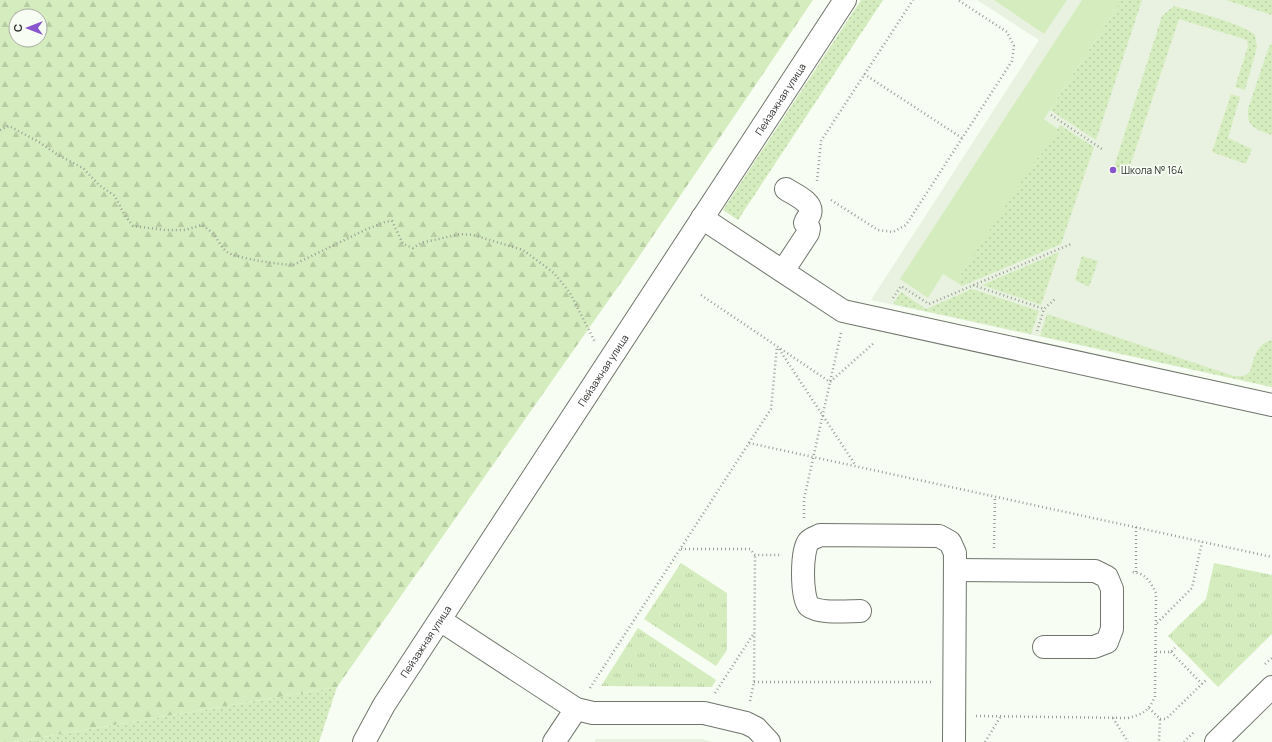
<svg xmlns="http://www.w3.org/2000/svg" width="1272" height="742" font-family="Manrope,sans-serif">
  <defs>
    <pattern id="grass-dots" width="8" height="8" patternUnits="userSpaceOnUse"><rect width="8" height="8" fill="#d5edbe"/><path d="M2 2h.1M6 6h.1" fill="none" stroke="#b7cca3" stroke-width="1.8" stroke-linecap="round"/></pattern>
    <pattern id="forest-firs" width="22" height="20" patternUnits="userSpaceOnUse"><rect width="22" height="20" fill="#d5edbe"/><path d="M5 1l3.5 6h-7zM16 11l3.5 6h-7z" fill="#b7cca3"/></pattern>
    <pattern id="park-tufts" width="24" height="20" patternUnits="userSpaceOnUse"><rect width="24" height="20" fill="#d5edbe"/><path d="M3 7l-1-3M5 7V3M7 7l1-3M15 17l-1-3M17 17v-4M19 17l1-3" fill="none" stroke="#b7cca3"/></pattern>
  </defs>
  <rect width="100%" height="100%" fill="#f7fdf2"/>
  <g fill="#e9f2e1">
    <polygon points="977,0 1272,0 1272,387 871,300 1039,40"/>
    <polygon points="595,739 702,739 713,742 595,742"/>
  </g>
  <g fill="url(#grass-dots)">
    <polygon points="861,0 883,0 738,220 723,210"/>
    <polygon points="1122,0 1142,0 1096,140 1050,110"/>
    <polygon points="1226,0 1272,0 1272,15"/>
    <path d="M1174,6C1195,12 1239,22 1255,35L1257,47L1245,90L1235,87L1248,46L1247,40L1179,19L1127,175L1113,170L1162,16Z"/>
    <path d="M1272,43V135C1257,130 1246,127 1248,109L1268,49Z"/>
    <polygon points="1231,94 1240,97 1228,138 1252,149 1246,164 1212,152"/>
    <polygon points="1060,125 1094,147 1061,244 962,286 956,282 1037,157 1039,158"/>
    <polygon points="1059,252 1041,305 982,285"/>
    <polygon points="1082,256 1098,261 1089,287 1075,280"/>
    <polygon points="972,289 1039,311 1031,334 893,304 901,292 926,309"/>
    <path d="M1047,314L1234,376C1241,376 1246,377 1250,371C1255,357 1256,344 1272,340V387L1040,336Z"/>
    <polygon points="337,687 319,742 14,742"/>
  </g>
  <path fill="url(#forest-firs)" fill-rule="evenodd" d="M0,0H813L634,264L337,687L14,742H0ZM16,16H40V40H16Z"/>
  <g fill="url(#park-tufts)">
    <polygon points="681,563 727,593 727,650 716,666 644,619"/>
    <polygon points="1214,563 1272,575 1272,634 1218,687 1168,636 1206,599"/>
    <polygon points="638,628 716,680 712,687 601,686"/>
  </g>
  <g fill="#d5edbe">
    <polygon points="994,0 1067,0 1044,34"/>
    <polygon points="1082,0 1122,0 1044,119 1058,129 1039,158 1037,158 956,282 943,274 928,298 900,279"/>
  </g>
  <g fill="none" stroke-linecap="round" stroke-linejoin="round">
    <defs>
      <g id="minor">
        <polyline points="702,218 843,311 1272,405"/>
        <path d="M783,271L808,233L809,228L805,223C806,219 809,217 810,214C814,202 793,194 786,189"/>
        <polyline points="955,570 1095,571 1107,577 1112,589 1112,629 1107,642 1094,647 1044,647"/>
        <path d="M860,611C848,611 819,614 809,606C801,598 801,549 809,541C812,538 817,537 820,535L939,536L950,542L955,553L954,742"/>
        <polyline points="440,620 576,709 593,713 704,713 746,723 756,728 769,742"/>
        <path id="s1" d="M364,742L384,705L845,0"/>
        <polyline points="554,742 576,709"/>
        <polyline points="1216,742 1272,687"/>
      </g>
    </defs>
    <use href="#minor" stroke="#70756c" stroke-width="24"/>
    <g stroke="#9a9e96" stroke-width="2.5" stroke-dasharray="1 3" stroke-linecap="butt">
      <polyline points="864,74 962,138"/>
      <polyline points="1051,115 1102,149"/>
      <path d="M0,130L9,126L39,142L58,155L83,168L99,185L115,196L124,214L133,226L165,230H185L202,225C206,228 211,231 214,235C218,240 221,247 227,252C235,258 282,265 293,265L365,230L385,222L392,221L403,244L413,248L421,243L460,234L473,235L523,250L554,273L570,293L595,342"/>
      <polyline points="817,181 821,141 913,0"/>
      <polyline points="831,200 878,230 893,232 906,225 1012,61 1014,46 1007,32 958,0"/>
      <polyline points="973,285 1044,309"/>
      <polyline points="701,295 830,382 875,342"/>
      <polyline points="893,298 901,286 929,304 1071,244"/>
      <polyline points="1037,331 1044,309 1055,299"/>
      <polyline points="779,349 856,466"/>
      <polyline points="749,443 771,409 777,346"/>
      <polyline points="804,518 804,499 841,333"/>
      <polyline points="994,548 995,496"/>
      <polyline points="681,549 750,549 755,555 782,555"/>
      <polyline points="1136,572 1136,527"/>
      <polyline points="1157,623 1192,588 1202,542"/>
      <polyline points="1156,652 1171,652 1175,648"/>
      <polyline points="1171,652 1202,684"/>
      <polyline points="1265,664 1272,658"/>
      <polyline points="754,682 932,682"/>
      <polyline points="590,688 749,443 1272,557"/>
      <polyline points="715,693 754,633"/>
      <polyline points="750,701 754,682 755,555"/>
      <polyline points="1149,708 1160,719 1159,742"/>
      <path d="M976,716L1128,718C1144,714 1148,711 1155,697L1156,593C1150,581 1145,572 1130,572"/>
      <polyline points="1113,718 1128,742"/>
      <polyline points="1160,719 1166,719 1206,680"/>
      <polyline points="985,742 1001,716"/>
      <polyline points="1184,742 1195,731"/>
    </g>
    <use href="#minor" stroke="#fff" stroke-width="22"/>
  </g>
  <circle fill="#8855cd" stroke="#f7fdf2" stroke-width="1.5" cx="1113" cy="170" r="4"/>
  <g text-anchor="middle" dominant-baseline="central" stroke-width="3.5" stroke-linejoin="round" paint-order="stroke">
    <g font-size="10" fill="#2d2f2b" stroke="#f7fdf2">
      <text stroke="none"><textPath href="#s1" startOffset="766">Пейзажная улица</textPath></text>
      <text stroke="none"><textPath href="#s1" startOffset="442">Пейзажная улица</textPath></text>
      <text stroke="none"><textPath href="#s1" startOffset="118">Пейзажная улица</textPath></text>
    </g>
    <g font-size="10" fill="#2d2f2b" stroke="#f7fdf2" text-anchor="start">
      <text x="1121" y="170">Школа № 164</text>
    </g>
  </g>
  <g transform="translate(28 28) rotate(270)"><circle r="19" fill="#f7fdf2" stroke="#a6aba2"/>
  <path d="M0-3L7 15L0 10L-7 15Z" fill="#8855cd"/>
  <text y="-6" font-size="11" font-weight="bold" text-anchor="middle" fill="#2d2f2b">С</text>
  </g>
</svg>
